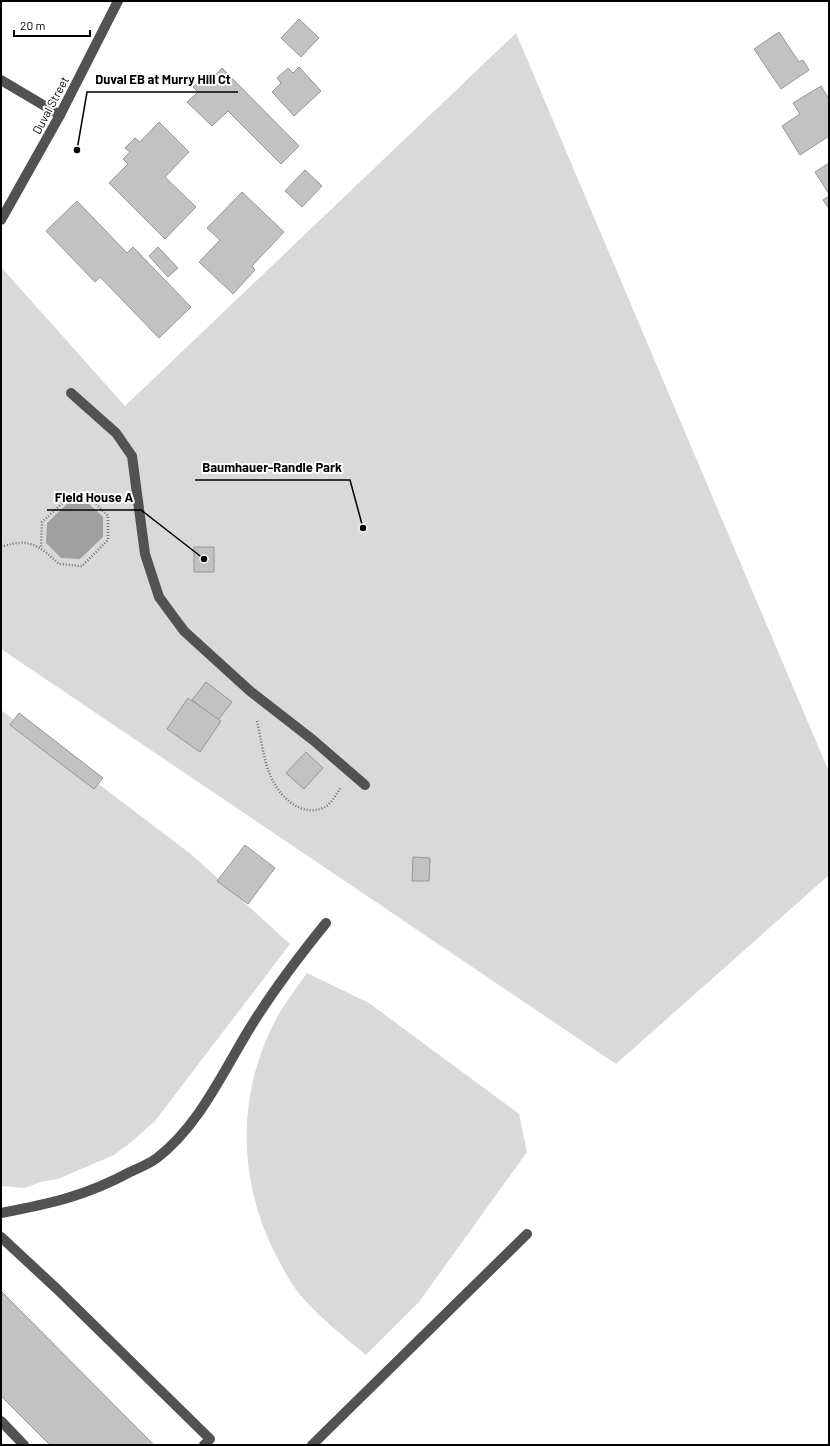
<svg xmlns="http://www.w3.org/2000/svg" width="830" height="1446" font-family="Barlow,sans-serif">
  <rect width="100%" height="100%" fill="#fff"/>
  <g fill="#d9d9d9">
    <polygon points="516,33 829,772 829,875 616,1064 1,649 1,267 125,406"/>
    <polygon points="1,710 192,855 290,944 155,1121 130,1143 114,1155 58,1179 40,1182 25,1188 1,1186"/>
    <path d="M307,973L369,1003L519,1114L527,1152L419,1302L366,1355C343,1336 321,1319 301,1296C291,1284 284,1271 277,1257C239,1185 236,1101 272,1027C281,1008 295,990 307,973Z"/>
  </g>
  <polygon fill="#a0a0a0" points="68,503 89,504 103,517 103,537 80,559 61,558 46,543 47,523"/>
  <g fill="#c2c2c2" stroke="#969696">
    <polygon points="299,19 319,38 301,57 281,38"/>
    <polygon points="779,32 799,62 803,60 809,70 781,89 754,49"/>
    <polygon points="299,67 321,91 294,116 272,92 281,83 277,78 288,68 293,73"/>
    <polygon points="222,68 299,146 281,164 228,111 212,126 187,102 198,92 193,87 207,73 213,78"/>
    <polygon points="821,86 829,99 829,136 800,155 782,126 800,114 793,103"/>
    <polygon points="159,122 189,152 165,177 196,207 165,239 109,183 128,164 123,159 130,152 125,148 135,138 140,142"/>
    <polygon points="829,163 829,194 815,172"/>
    <polygon points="305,170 322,186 302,207 285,191"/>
    <polygon points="242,192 284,232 252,266 255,270 233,294 199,262 220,240 207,228"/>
    <polygon points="829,196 829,209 823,200"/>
    <polygon points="77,201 127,253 133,247 191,307 159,338 100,277 95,282 46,231"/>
    <polygon points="158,247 178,268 168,277 149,256"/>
    <rect x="194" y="547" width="20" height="25"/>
    <polygon points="206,682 232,702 218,720 192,700"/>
    <polygon points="188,698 221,721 200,752 167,729"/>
    <polygon points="19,713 103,778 94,789 10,725"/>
    <polygon points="306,752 323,768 304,789 286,773"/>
    <polygon points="245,845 275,868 248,904 217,881"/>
    <polygon points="413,857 430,858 429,881 412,881"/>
    <polygon points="1,1291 154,1445 50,1445 1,1396"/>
  </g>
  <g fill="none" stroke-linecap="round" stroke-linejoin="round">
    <g stroke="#747474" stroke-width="2.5" stroke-dasharray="1 2" stroke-linecap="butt">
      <path d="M1,547C29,537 40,546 59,564L82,566L108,540V516L91,499L68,498L42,522L41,547"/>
      <path d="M257,721C261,738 263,756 269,772C276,793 299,818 323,808C331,805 336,794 341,787"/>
    </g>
    <g stroke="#525252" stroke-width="10">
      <polyline points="1,80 60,115"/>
      <polyline points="1,220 60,115 118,1"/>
      <polyline points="71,393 116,433 132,456 145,554 159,597 184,631 250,691 313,740 365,785"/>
      <path d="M1,1213C49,1204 86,1196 130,1172C139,1168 149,1164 157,1158C201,1124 224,1069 253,1023C275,988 300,955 326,923"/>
      <polyline points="1,1237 57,1289 210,1439 204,1445"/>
      <polyline points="1,1421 24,1445"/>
      <polyline points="312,1445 527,1234"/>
    </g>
  </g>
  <g text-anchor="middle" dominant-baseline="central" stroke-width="4" stroke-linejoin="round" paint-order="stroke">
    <g font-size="12" fill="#000" stroke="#fff">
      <text transform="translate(50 105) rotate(-62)">Duval Street</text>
    </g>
  </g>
  <path fill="none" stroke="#000" stroke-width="1.5" d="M77 150L87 92H238M363 528L350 480H195M204 559L141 510H47"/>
  <g fill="#000" stroke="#fff" stroke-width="1.5">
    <circle cx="77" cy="150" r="4"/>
    <circle cx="363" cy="528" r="4"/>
    <circle cx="204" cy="559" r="4"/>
  </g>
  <g font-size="13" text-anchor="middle" font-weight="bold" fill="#000" stroke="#fff" stroke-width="4" stroke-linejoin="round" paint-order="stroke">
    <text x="163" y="84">Duval EB at Murry Hill Ct</text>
    <text x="272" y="472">Baumhauer-Randle Park</text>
    <text x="94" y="502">Field House A</text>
  </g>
  <rect width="830" height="1446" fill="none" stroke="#000000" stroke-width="4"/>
  <path d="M14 30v6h76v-6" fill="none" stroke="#000000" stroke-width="2"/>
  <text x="20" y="30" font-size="12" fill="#000000" stroke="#ffffff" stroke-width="3" paint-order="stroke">20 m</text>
</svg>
